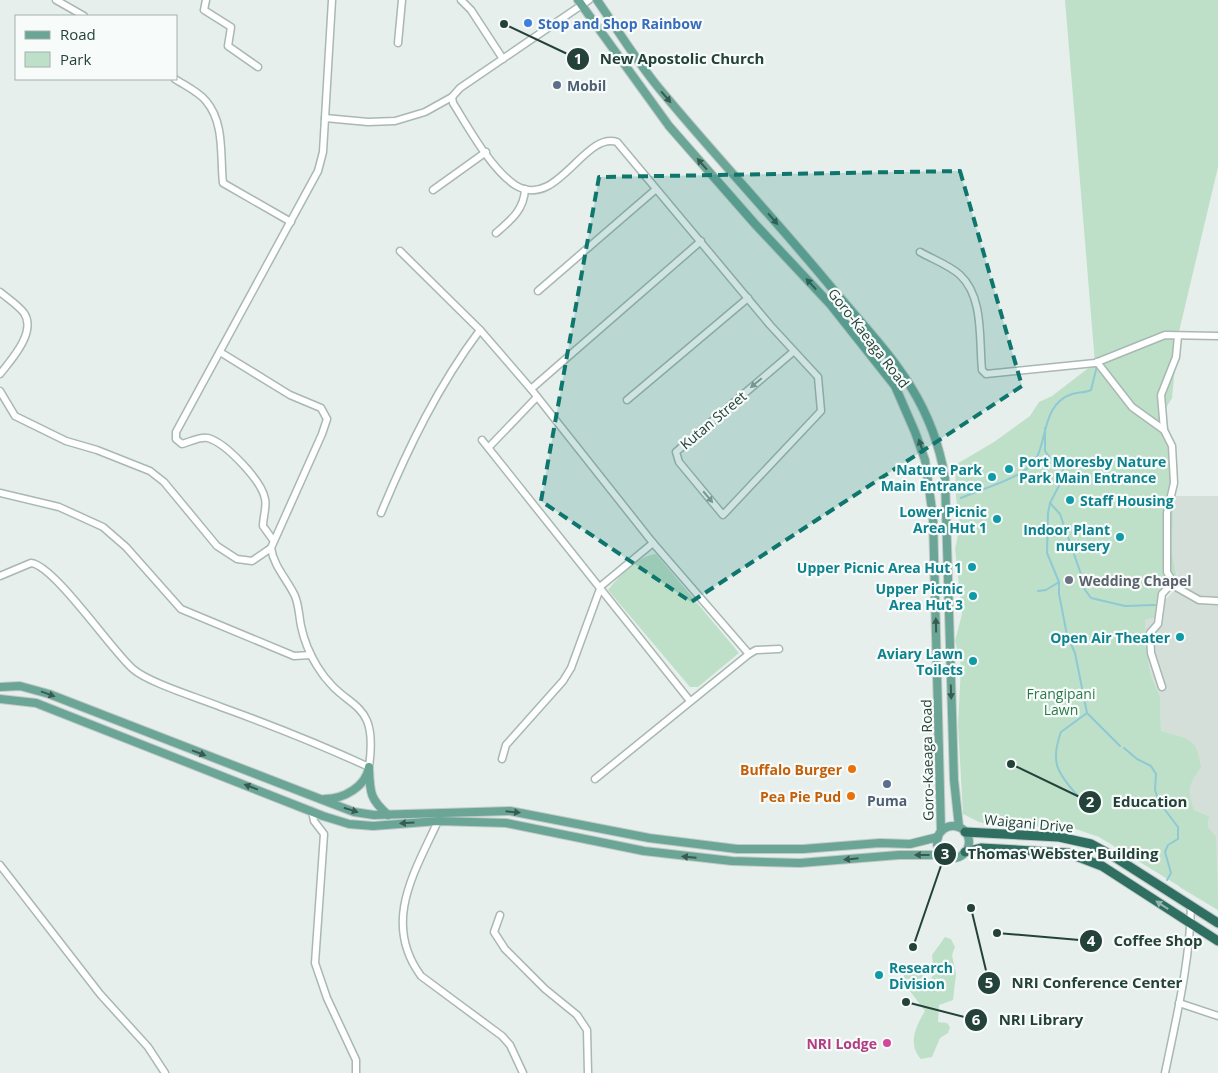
<svg xmlns="http://www.w3.org/2000/svg" width="1218" height="1073" font-family="'Open Sans',sans-serif">
  <rect width="100%" height="100%" fill="#e6efeb"/>
  <polygon fill="#d4dfda" points="1174,496 1218,496 1218,910 1179,887 1206,849 1209,816 1194,810 1188,792 1191,781 1201,768 1161,731 1160,696 1151,676 1145,643 1145,620 1179,586 1172,551"/>
  <g fill="#bfe0c8">
    <path d="M1065,0H1218V167L1178,336L1172,398L1156,424L1168,430L1176,445L1172,551L1177,578L1160,596L1159,616L1145,620V643L1151,676L1160,696L1161,731C1189,740 1197,736 1201,768C1188,785 1187,789 1194,810L1209,816L1208,827L1216,837L1218,910L1099,837L1070,827L1000,826L979,822L963,814L958,725L961,666L955,641L962,614L955,549L960,525L956,497L955,465L994,442L1030,416L1039,402L1052,396L1095,363Z"/>
    <path d="M656,554L739,653L698,687H690L608,590C619,576 638,556 656,554Z"/>
    <path d="M945,937L951,939L955,947L952,955L956,974L953,1000L939,1005L938,1022L947,1023L950,1027L948,1033L940,1038L932,1057L921,1059C907,1044 916,1026 925,1011L901,979L906,973L919,969L924,978L930,980L934,974L932,955Z"/>
  </g>
  <g fill="none" stroke-linecap="round" stroke-linejoin="round">
    <g stroke="#8ec9d4" stroke-width="2">
      <path d="M961,498C981,489 1016,480 1031,465C1049,448 1039,405 1072,394C1079,392 1085,393 1091,390L1097,366"/>
      <polyline points="1050,503 1060,514 1082,577 1083,587 1091,598 1125,606 1155,605"/>
      <polyline points="1059,582 1059,594 1067,635 1075,653 1087,713 1120,746"/>
      <polyline points="1038,591 1046,590 1059,582 1047,553 1048,513 1050,503 1063,478 1063,466 1057,460 1051,459 1045,451 1045,428"/>
      <polyline points="1124,748 1137,759 1151,766 1156,774 1155,790 1159,802 1178,827 1178,839 1168,845 1165,852 1171,873 1167,880"/>
      <path d="M1078,796C1057,773 1050,762 1061,732L1087,713"/>
      <polyline points="1083,800 1090,812"/>
    </g>
    <defs>
      <g id="minor">
        <polyline points="56,0 84,16"/>
        <polyline points="206,0 204,10 231,27 228,46 258,67"/>
        <polyline points="461,0 471,10 503,59"/>
        <polyline points="398,43 402,0"/>
        <path d="M175,79C184,85 199,92 206,101C225,123 220,157 223,183L291,222"/>
        <path d="M452,97L453,103C468,127 491,169 515,185C557,211 584,131 617,142L770,325L818,377L821,411L723,515L679,462L676,452L793,352"/>
        <polyline points="325,118 368,122 395,121 425,112 452,97 460,88 589,0"/>
        <polyline points="433,190 486,152"/>
        <path d="M496,233C511,220 524,210 525,189"/>
        <polyline points="400,251 480,330 531,389 653,543 749,654"/>
        <path d="M920,252C932,259 949,265 960,275C984,297 979,340 982,370L986,374L1095,363L1165,335L1218,336"/>
        <polyline points="538,291 655,190"/>
        <path d="M0,292C7,298 18,305 24,313C37,332 11,360 0,374"/>
        <polyline points="1097,362 1132,407 1164,430 1172,446 1174,483 1167,513 1167,572 1176,587 1199,600 1218,601"/>
        <polyline points="531,389 701,241"/>
        <polyline points="0,391 15,416 66,441 97,450 150,471 164,482 217,546 237,559 252,561 271,548"/>
        <polyline points="627,400 748,298"/>
        <polyline points="1164,430 1161,395 1176,357 1178,336"/>
        <polyline points="482,440 690,701"/>
        <polyline points="489,447 537,397"/>
        <polyline points="0,493 59,507 103,527 126,547 181,609 294,656 311,655"/>
        <path d="M381,513C408,448 438,386 480,330"/>
        <path d="M273,540L263,526C263,517 267,506 265,499C262,481 226,443 208,438C200,436 190,442 182,444L176,439V432L318,171L323,152L332,0"/>
        <path d="M0,576L31,563C54,565 112,651 133,669C149,683 199,698 221,707C271,725 321,745 369,767C379,695 346,714 317,666C309,653 304,640 301,626C299,616 299,606 295,596C287,579 274,567 271,548L322,434L327,419L321,408L290,395L220,352"/>
        <polyline points="1162,687 1151,653 1150,633 1158,624 1162,594 1173,582"/>
        <polyline points="502,759 506,745 563,681 571,668 601,586 653,543"/>
        <polyline points="595,779 749,654 756,650 779,649"/>
        <polyline points="312,811 314,821 324,834 315,963 327,998 356,1060 356,1073"/>
        <path d="M438,821C414,873 382,923 421,976L502,1036L510,1045L523,1073"/>
        <polyline points="0,865 100,994 148,1047 165,1073"/>
        <polyline points="500,915 494,932 505,949 545,989 577,1015 587,1030 588,1073"/>
        <polyline points="1179,1003 1218,1016"/>
        <path d="M1165,1073C1176,1019 1190,962 1191,906"/>
      </g>
      <g id="major">
        <polyline points="578,0 669,126 755,224 830,304 895,386 915,432 925,460 933,517 941,831"/>
        <path d="M597,0C617,29 636,60 658,87C714,155 775,219 831,287C884,350 931,393 945,478L954,780L959,827"/>
        <polyline points="0,687 20,686 49,694 328,802 354,812 374,815 510,811 649,838 737,849 803,849 880,843 910,844 938,837"/>
        <polyline points="0,699 36,703 323,816 349,824 373,826 438,821 506,823 644,851 732,861 800,863 899,855 944,855"/>
        <path d="M369,769C370,793 370,799 388,815"/>
        <path d="M325,799C343,799 366,787 369,767"/>
        <circle cx="953" cy="842" r="16"/>
      </g>
      <g id="highway">
        <polyline points="965,832 1059,837 1091,844 1113,856 1218,923"/>
        <polyline points="965,852 981,848 1068,853 1102,866 1218,941"/>
      </g>
    </defs>
    <use href="#minor" stroke="#a8b8b2" stroke-width="9"/>
    <use href="#major" stroke="#c2cac8" stroke-width="10"/>
    <use href="#highway" stroke="#c2cac8" stroke-width="11"/>
    <use href="#minor" stroke="#fff" stroke-width="6"/>
    <use href="#major" stroke="#6aa596" stroke-width="8"/>
    <use href="#highway" stroke="#2f6f62" stroke-width="9"/>
  </g>
  <defs><path id="oneway-solid" d="M-6-.8H1V-3.2L6.5 0L1 3.2V.8H-6Z" transform="scale(1.25)"/></defs>
  <g fill="#365b51">
    <use href="#oneway-solid" transform="translate(666 97) rotate(49)"/>
    <use href="#oneway-solid" transform="translate(702 164) rotate(-131)"/>
    <use href="#oneway-solid" transform="translate(773 219) rotate(49)"/>
    <use href="#oneway-solid" transform="translate(811 284) rotate(-133)"/>
    <use href="#oneway-solid" transform="translate(921 446) rotate(-109)"/>
    <use href="#oneway-solid" transform="translate(936 625) rotate(-91)"/>
    <use href="#oneway-solid" transform="translate(951 692) rotate(88)"/>
    <use href="#oneway-solid" transform="translate(48 694) rotate(20)"/>
    <use href="#oneway-solid" transform="translate(199 753) rotate(21)"/>
    <use href="#oneway-solid" transform="translate(251 787) rotate(-159)"/>
    <use href="#oneway-solid" transform="translate(351 810) rotate(17)"/>
    <use href="#oneway-solid" transform="translate(513 812) rotate(6)"/>
    <use href="#oneway-solid" transform="translate(407 823) rotate(176)"/>
    <use href="#oneway-solid" transform="translate(922 855) rotate(-180)"/>
    <use href="#oneway-solid" transform="translate(689 857) rotate(-175)"/>
    <use href="#oneway-solid" transform="translate(851 859) rotate(174)"/>
  </g>
  <g fill="#92a09c">
    <use href="#oneway-solid" transform="translate(756 383) rotate(140)"/>
    <use href="#oneway-solid" transform="translate(708 497) rotate(50)"/>
  </g>
  <use fill="#93b5ae" href="#oneway-solid" transform="translate(1162 905) rotate(-147)"/>
  <path fill="#0f766e" fill-opacity="0.2" stroke="#0f766e" stroke-width="4" stroke-dasharray="10 6" stroke-linejoin="round" d="M960,171L1022,386L691,602L541,501L599,177Z"/>
  <circle fill="#3f7fe0" stroke="#f7fbf9" stroke-width="2" cx="528" cy="23" r="5"/>
  <g fill="#5c6f8a" stroke="#f7fbf9" stroke-width="2">
    <circle cx="557" cy="85" r="5"/>
    <circle cx="887" cy="784" r="5"/>
  </g>
  <g fill="#0f9aa8" stroke="#f7fbf9" stroke-width="2">
    <circle cx="1009" cy="469" r="5"/>
    <circle cx="992" cy="477" r="5"/>
    <circle cx="1070" cy="500" r="5"/>
    <circle cx="997" cy="519" r="5"/>
    <circle cx="1120" cy="537" r="5"/>
    <circle cx="972" cy="567" r="5"/>
    <circle cx="973" cy="596" r="5"/>
    <circle cx="1180" cy="637" r="5"/>
    <circle cx="973" cy="661" r="5"/>
    <circle cx="879" cy="975" r="5"/>
  </g>
  <circle fill="#6b7280" stroke="#f7fbf9" stroke-width="2" cx="1069" cy="580" r="5"/>
  <g fill="#e8710a" stroke="#f7fbf9" stroke-width="2">
    <circle cx="852" cy="769" r="5"/>
    <circle cx="851" cy="796" r="5"/>
  </g>
  <circle fill="#d1479c" stroke="#f7fbf9" stroke-width="2" cx="887" cy="1043" r="5"/>
  <g text-anchor="middle" dominant-baseline="central" stroke-width="4.5" stroke-linejoin="round" paint-order="stroke">
    <g font-size="14" font-weight="bold" fill="#366cbe" stroke="#f7fbf9" text-anchor="start">
      <text x="538" y="23">Stop and Shop Rainbow</text>
    </g>
    <g font-size="14" font-weight="bold" fill="#4e5e75" stroke="#f7fbf9" text-anchor="start">
      <text x="567" y="85">Mobil</text>
      <text x="887" y="800" text-anchor="middle">Puma</text>
    </g>
    <g font-size="14" fill="#24423a" stroke="#f7fbf9">
      <text transform="translate(869 338) rotate(52)">Goro-Kaeaga Road</text>
      <text transform="translate(713 420) rotate(-40)">Kutan Street</text>
      <text transform="translate(927 760) rotate(-91)">Goro-Kaeaga Road</text>
      <text transform="translate(1029 823) rotate(5)">Waigani Drive</text>
    </g>
    <g font-size="14" font-weight="bold" fill="#0d838f" stroke="#f7fbf9" text-anchor="end">
      <text x="1019" y="461" text-anchor="start">Port Moresby Nature<tspan x="1019" dy="16">Park Main Entrance</tspan></text>
      <text x="982" y="469">Nature Park<tspan x="982" dy="16">Main Entrance</tspan></text>
      <text x="1080" y="500" text-anchor="start">Staff Housing</text>
      <text x="987" y="511">Lower Picnic<tspan x="987" dy="16">Area Hut 1</tspan></text>
      <text x="1110" y="529">Indoor Plant<tspan x="1110" dy="16">nursery</tspan></text>
      <text x="962" y="567">Upper Picnic Area Hut 1</text>
      <text x="963" y="588">Upper Picnic<tspan x="963" dy="16">Area Hut 3</tspan></text>
      <text x="1170" y="637">Open Air Theater</text>
      <text x="963" y="653">Aviary Lawn<tspan x="963" dy="16">Toilets</tspan></text>
      <text x="889" y="967" text-anchor="start">Research<tspan x="889" dy="16">Division</tspan></text>
    </g>
    <g font-size="14" font-weight="bold" fill="#5b616d" stroke="#f7fbf9" text-anchor="start">
      <text x="1079" y="580">Wedding Chapel</text>
    </g>
    <g font-size="14" fill="#2d7a4b" stroke="#f7fbf9">
      <text x="1061" y="693">Frangipani<tspan x="1061" dy="16">Lawn</tspan></text>
    </g>
    <g font-size="14" font-weight="bold" fill="#c56008" stroke="#f7fbf9" text-anchor="end">
      <text x="842" y="769">Buffalo Burger</text>
      <text x="841" y="796">Pea Pie Pud</text>
    </g>
    <g font-size="14" font-weight="bold" fill="#b23c85" stroke="#f7fbf9" text-anchor="end">
      <text x="877" y="1043">NRI Lodge</text>
    </g>
  </g>
  <path fill="none" stroke="#24423a" stroke-width="2" d="M504 24L578 59M1011 764L1090 802M913 947L945 854M997 933L1091 941M971 908L989 983M906 1002L976 1020"/>
  <g fill="#24423a" stroke="#f7fbf9" stroke-width="2">
    <circle cx="504" cy="24" r="5"/>
    <circle cx="1011" cy="764" r="5"/>
    <circle cx="913" cy="947" r="5"/>
    <circle cx="997" cy="933" r="5"/>
    <circle cx="971" cy="908" r="5"/>
    <circle cx="906" cy="1002" r="5"/>
    <circle cx="578" cy="59" r="12"/>
    <circle cx="1090" cy="802" r="12"/>
    <circle cx="945" cy="854" r="12"/>
    <circle cx="1091" cy="941" r="12"/>
    <circle cx="989" cy="983" r="12"/>
    <circle cx="976" cy="1020" r="12"/>
  </g>
  <g font-size="15" text-anchor="middle" font-weight="bold" fill="#fff">
    <text x="578" y="64">1</text>
    <text x="1090" y="807">2</text>
    <text x="945" y="859">3</text>
    <text x="1091" y="946">4</text>
    <text x="989" y="988">5</text>
    <text x="976" y="1025">6</text>
  </g>
  <g font-size="15" text-anchor="middle" font-weight="bold" fill="#24423a" stroke="#f7fbf9" stroke-width="4.5" stroke-linejoin="round" paint-order="stroke">
    <text x="682" y="64">New Apostolic Church</text>
    <text x="1150" y="807">Education</text>
    <text x="1063" y="859">Thomas Webster Building</text>
    <text x="1158" y="946">Coffee Shop</text>
    <text x="1097" y="988">NRI Conference Center</text>
    <text x="1041" y="1025">NRI Library</text>
  </g>
  <rect x="15" y="15" width="162" height="65" fill="#f7fbf9" stroke="#a3b1ad"/>
  <rect x="25" y="31" width="25" height="8" fill="#6aa596" stroke="#a3b1ad"/>
  <text x="60" y="40" font-size="15" fill="#24423a">Road</text>
  <rect x="25" y="52" width="25" height="15" fill="#bfe0c8" stroke="#a3b1ad"/>
  <text x="60" y="65" font-size="15" fill="#24423a">Park</text>
</svg>
